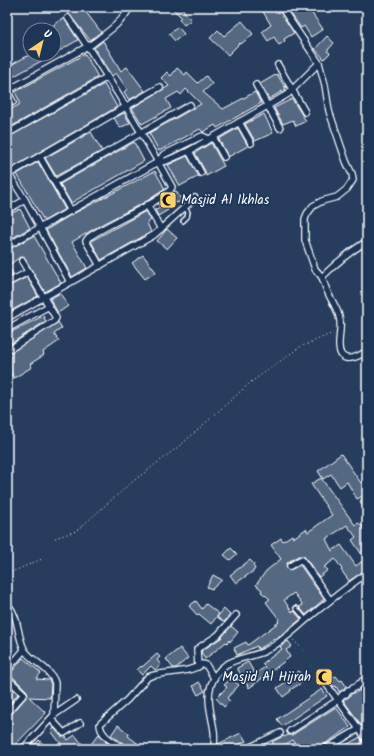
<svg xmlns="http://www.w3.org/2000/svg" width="374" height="756" font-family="Kalam,sans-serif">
  <rect width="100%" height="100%" fill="#263d5e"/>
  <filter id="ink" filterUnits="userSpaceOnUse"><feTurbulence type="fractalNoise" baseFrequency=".025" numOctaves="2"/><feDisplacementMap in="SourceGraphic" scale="8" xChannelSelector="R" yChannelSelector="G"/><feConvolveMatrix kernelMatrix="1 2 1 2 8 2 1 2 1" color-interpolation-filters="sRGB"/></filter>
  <g filter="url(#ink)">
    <g fill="#556781" stroke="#fff" fill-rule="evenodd">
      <polygon points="74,7 82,7 101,32 90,40 67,12"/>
      <polygon points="171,7 181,7 191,20 184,25 179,19 181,17"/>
      <polygon points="263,7 277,7 294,33 284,39 285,41 279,45 274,37 268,41 262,32 271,25 262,10 264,9"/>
      <polygon points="286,7 305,7 309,13 311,12 323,29 311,37 304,26 301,28"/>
      <polygon points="64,18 78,40 54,54 54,24"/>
      <polygon points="242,21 253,34 241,44 240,43 228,55 210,38 218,30 224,36"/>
      <polygon points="178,27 184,34 175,41 169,34"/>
      <polygon points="327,36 334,43 327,51 330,53 324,59 315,49"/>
      <polygon points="103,41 121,71 127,67 145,91 129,100 124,92 127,89 116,73 112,76 94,48"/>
      <polygon points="31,54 54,54 7,80 7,67"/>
      <polygon points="85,54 98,77 7,129 7,111 19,105 19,100 15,92"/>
      <polygon points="177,68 185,75 187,72 198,83 206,76 212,84 203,92 223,109 255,92 261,103 217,128 215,125 203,132 200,129 159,151 149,133 201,104 186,89 181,95 178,92 166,99 171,108 142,124 132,108 169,86 161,78 167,72 171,76"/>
      <polygon points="277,74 286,89 269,99 260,84"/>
      <polygon points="104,84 117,107 12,168 7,159 7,138"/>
      <polygon points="292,99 306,121 296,126 293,120 283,124 274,108"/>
      <polygon points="124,113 130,123 120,128 114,118"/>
      <polygon points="264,114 273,133 255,141 245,124"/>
      <polygon points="238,128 248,146 228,157 219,139"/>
      <polygon points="91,132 102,151 56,176 45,158"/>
      <polygon points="134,142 144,161 71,203 60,184"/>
      <polygon points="211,143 224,166 206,176 205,171 195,153"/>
      <polygon points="187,156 199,176 180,186 168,165"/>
      <polygon points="38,162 65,209 44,221 17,174"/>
      <polygon points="155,171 165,189 147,201 104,223 72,242 87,268 72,277 46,230 69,216"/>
      <polygon points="176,191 182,201 176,203 175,201 166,206 168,210 158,216 155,210 160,207 158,204"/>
      <polygon points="20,209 30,228 7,241 7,216"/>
      <polygon points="146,211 151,220 147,223 151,232 101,260 91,241"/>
      <polygon points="167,229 177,238 167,249 157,241"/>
      <polygon points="34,236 61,283 45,292 24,257 20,257 8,266 14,275 7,278 7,250"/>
      <polygon points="143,255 156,272 145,279 132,263"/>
      <polygon points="27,277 38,296 7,313 7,287"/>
      <polygon points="60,293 68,306 58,313 50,299"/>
      <polygon points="43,316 46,321 7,346 7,334"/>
      <polygon points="58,322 62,328 54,334 59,341 43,352 44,355 30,364 32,367 14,378 7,368 7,355"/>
      <polygon points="341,454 361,483 364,482 367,487 367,494 357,499 347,482 340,487 331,474 323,479 318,471"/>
      <path d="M321,478L355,525L358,523L361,525H362L367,532V569L349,581L341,570L342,569L335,559L324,567L328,570L319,577L304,556H298L288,562L286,566L290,570L300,565L324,599L306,615L299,607L303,605L294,593L284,600L292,612L294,611L301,619L279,637L275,640L274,638L266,645L258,649L257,646L237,655L234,648L246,642L248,645L279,622L278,621L279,619L266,602L270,599L261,592L262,590L256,585L266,571L281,559L271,545L281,538L283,541L292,535L293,538L306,529L308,532L332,515L311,484ZM347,525L356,537L352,540L365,559L356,566L341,545L332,551L326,539Z"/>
      <polygon points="231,548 237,554 230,560 224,555"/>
      <polygon points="250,560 254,564 253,566 255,568 253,572 252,572 236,583 230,575"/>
      <polygon points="213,575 222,580 212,589 207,587"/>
      <polygon points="196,601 202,609 206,604 219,614 211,624 199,614 197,615 189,606"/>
      <polygon points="224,609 230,615 224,622 217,617"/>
      <polygon points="231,626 238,632 230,642 229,640 227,643 226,642 205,659 202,654 201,651 221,638"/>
      <polygon points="288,641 292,646 286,650 290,657 269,673 272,676 267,680 264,677 249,688 237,668 248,662 255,674 265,667 262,664 282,649 280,647"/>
      <polygon points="180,648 188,658 176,668 173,668 166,659"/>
      <polygon points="157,654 160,657 157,660 161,665 155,670 151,666 142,675 137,670 141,666 142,667"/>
      <polygon points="23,658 41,673 36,679 49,680 51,684 50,698 29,697 46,713 11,749 7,749 7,717 10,716 28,695 27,691 10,674"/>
      <polygon points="326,668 333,678 336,676 340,681 342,680 346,686 343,690 339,692 336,686 334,687 322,671"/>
      <polygon points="299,671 306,680 290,690 291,691 283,697 277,688 292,678 291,677"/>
      <polygon points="231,679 239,685 227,698 230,701 224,707 216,698 227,687 224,685"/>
      <polygon points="199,682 205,691 198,695 193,686"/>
      <polygon points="367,685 367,733 343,700 349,697 351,694 359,691"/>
      <polygon points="10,686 18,694 7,707 7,689"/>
      <polygon points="322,689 327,696 282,726 277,719"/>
      <polygon points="336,707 350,727 346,730 317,749 299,749 293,740 281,747 283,749 276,749 272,742 283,736 284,737 288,735 292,735"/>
      <polygon points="118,725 129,734 128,736 145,749 128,749 126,745 111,735"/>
      <polygon points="54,728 61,736 66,737 68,740 75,735 86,749 65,749 51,731"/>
      <polygon points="241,733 246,741 231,749 219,749 218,744"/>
      <polygon points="99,734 106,742 116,749 87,749"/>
      <polygon points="360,737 363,742 351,749 339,749"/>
      <polygon points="39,740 48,749 30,749"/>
    </g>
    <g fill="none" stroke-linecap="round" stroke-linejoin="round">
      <defs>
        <g id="lane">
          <polyline points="183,221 187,217 188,212 184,207"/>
          <polyline points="296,608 306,620"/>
        </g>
        <g id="street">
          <polyline points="281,7 319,63 325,85 329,111 346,161 352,174 353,180 347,189 337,197 322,201 313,206 307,214 305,219 305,240 315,269 322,277"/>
          <path d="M68,18C106,72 140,129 172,187C167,200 102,226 88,238L86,241L100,266"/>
          <polyline points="278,65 305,112"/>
          <polyline points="256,85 280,128"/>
          <polyline points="7,90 13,102"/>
          <path d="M7,91L92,44C105,34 123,22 130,7"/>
          <polyline points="239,122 251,143"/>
          <polyline points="7,134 107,77"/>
          <polyline points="213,137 224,157"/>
          <polyline points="189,151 201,173"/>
          <polyline points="40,157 71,211"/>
          <polyline points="158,162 166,161 189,151 288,94 319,63"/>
          <polyline points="7,171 25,200 70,282"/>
          <polyline points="9,174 160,87"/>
          <polyline points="55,182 190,105"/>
          <polyline points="147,205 161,229"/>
          <polyline points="7,210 25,200"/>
          <path d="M367,241C351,251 336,263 322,277C324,283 326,289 329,295C333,303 339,311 340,321C341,328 339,336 339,343C338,365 355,359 367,351"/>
          <polyline points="7,246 158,162 163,155 202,136 209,139"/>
          <polyline points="7,283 28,272"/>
          <polyline points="7,318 154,235 195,198"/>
          <polyline points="7,329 49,306"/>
          <polyline points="7,351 54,321 56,318 22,261"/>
          <polyline points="364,502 367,500"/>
          <polyline points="290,566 300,560 302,560 330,600"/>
          <path d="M7,603C20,619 16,632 24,649C29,660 51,668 55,683L54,715L23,749"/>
          <polyline points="198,667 197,649 218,635 236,615"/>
          <polyline points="7,670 24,650"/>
          <polyline points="7,678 24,694 7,713"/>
          <polyline points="327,685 367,740"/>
          <polyline points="54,715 76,700"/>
          <polyline points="51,719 64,733 80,723"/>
          <polyline points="290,731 338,700 343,694 346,694 348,690 351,690 353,687 357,687 358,684 361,684 362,681 363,682 367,680"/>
          <path d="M124,749C115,743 100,736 100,724L127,700L148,677C165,670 186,675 202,664L206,665L214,678"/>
          <path d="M214,749C214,743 215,737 214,731C212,716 206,700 211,685C221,656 243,661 265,651C281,643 293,631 306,620C326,603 346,588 367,573"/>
          <polyline points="246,749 280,733"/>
          <polyline points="325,749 359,729"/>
        </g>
      </defs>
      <use href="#lane" stroke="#fff" stroke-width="6"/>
      <use href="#street" stroke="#fff" stroke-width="8"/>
      <g stroke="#fff" stroke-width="1" stroke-dasharray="1 3" stroke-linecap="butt">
        <polyline points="55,538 76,531 131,483 183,443 251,382 300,347 333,333"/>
        <polyline points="7,574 42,559"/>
        <polyline points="293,640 305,651"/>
      </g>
      <use href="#lane" stroke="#1d3557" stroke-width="3"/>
      <use href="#street" stroke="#1d3557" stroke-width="5.5"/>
    </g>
  </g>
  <defs>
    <symbol id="mosque-square" viewBox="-11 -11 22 22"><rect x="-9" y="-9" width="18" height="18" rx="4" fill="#ffd166" stroke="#1d3557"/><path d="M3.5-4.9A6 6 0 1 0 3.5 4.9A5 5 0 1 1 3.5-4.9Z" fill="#111"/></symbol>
  </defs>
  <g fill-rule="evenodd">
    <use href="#mosque-square" x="158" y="190" width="20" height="20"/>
    <use href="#mosque-square" x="314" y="667" width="20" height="20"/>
  </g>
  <g text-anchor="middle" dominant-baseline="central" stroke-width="3.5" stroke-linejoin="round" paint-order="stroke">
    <g font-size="13" fill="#fff" stroke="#1d3557" text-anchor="start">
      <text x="181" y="200">Masjid Al Ikhlas</text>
      <text x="311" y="677" text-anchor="end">Masjid Al Hijrah</text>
    </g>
  </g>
  <rect width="374" height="756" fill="none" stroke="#1d3557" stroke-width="24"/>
  <rect x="12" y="12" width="350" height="732" fill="none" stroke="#fff" stroke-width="1.5" filter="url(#ink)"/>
  <g transform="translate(42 42) rotate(35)"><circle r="19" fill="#1d3557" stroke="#77869a"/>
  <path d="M0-3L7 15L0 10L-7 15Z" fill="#ffd166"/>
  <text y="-6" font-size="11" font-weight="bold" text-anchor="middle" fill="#ffffff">U</text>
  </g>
</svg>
